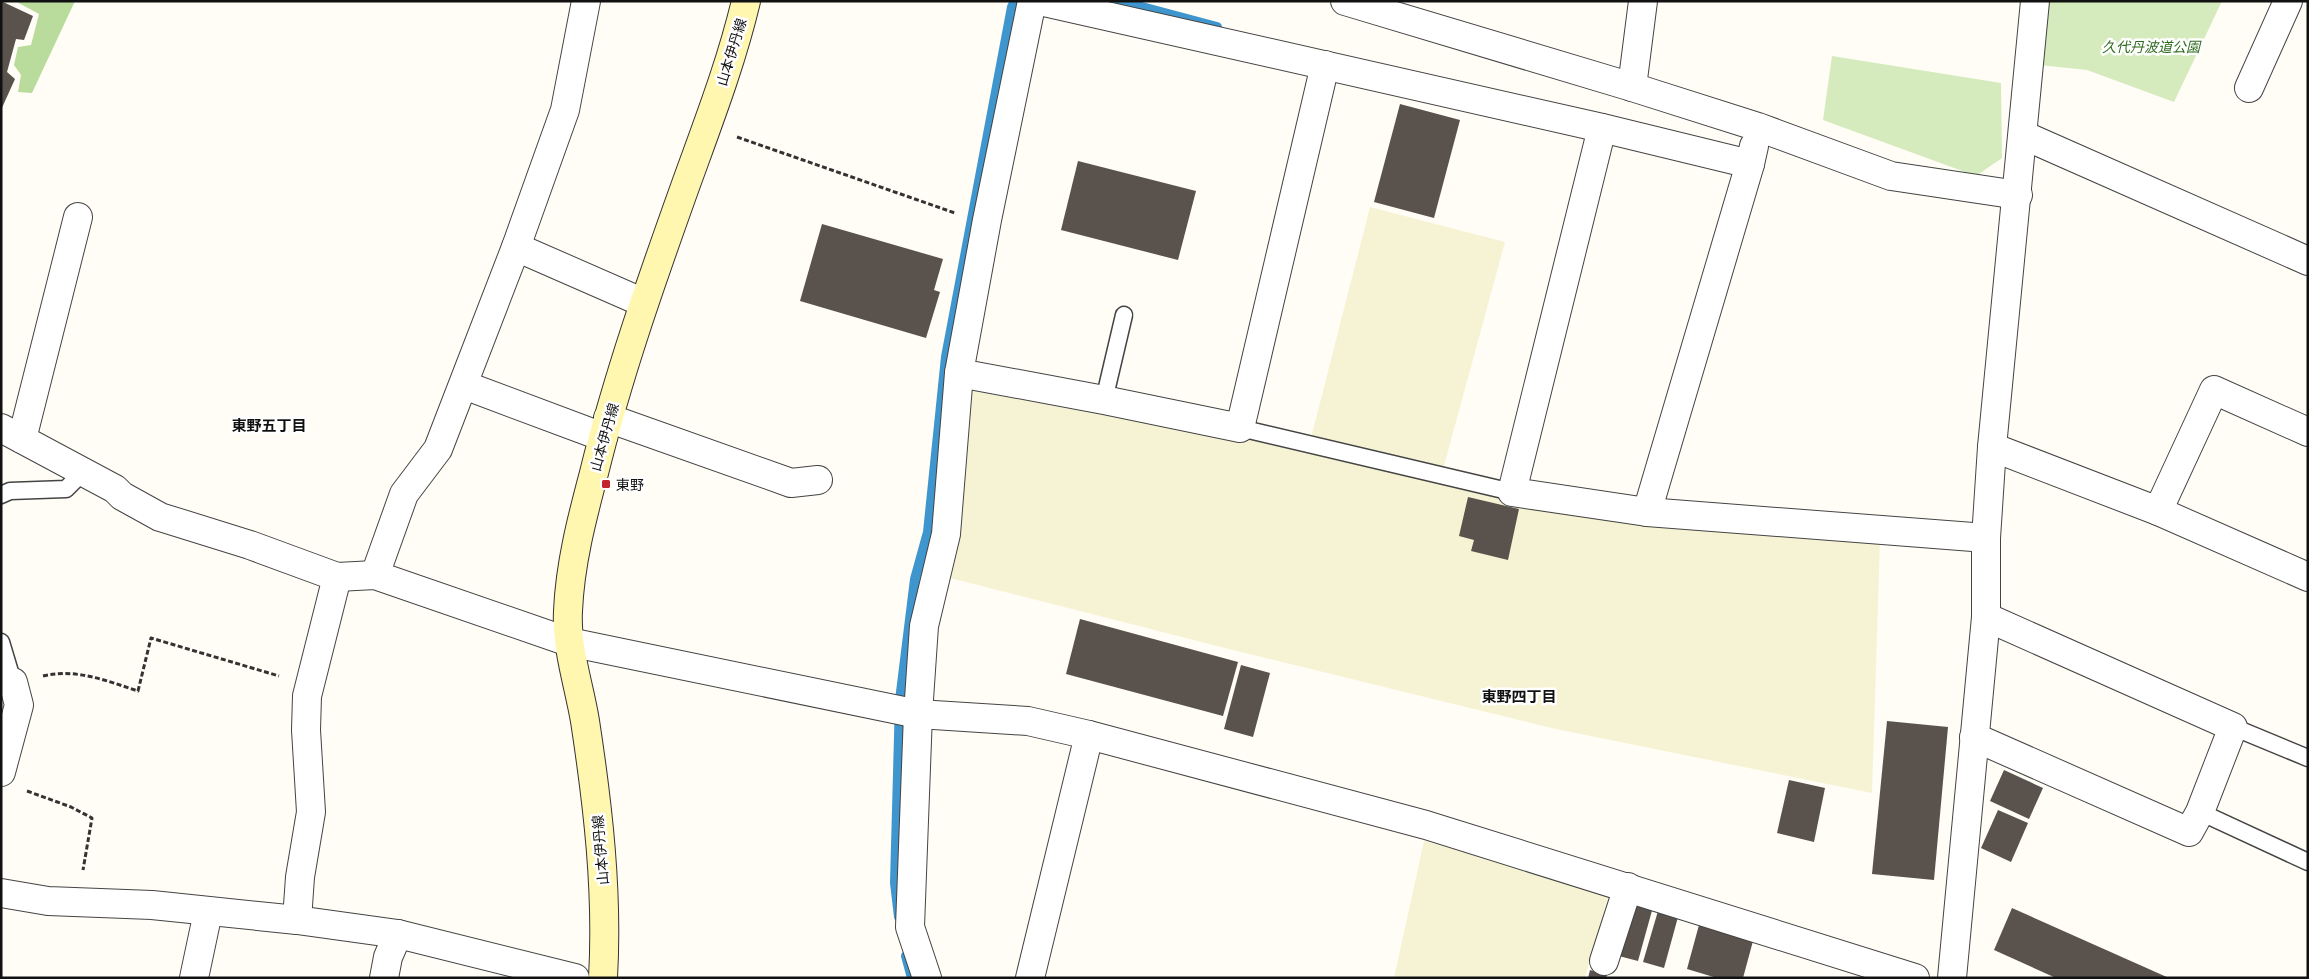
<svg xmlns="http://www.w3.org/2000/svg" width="2309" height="979" font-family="'Noto Serif','Noto Sans JP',serif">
  <rect width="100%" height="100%" fill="#fffdf5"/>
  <g fill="#f6f3d4">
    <polygon points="1370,207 1505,242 1442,473 1311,438"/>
    <polygon points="976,385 1238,434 1585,517 1663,527 1880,541 1872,793 1556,729 1241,652 950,578 965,393"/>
    <polygon points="1424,841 1610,890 1585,978 1394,978"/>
  </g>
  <g fill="#d5ebbd">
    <polygon points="2044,1 2222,1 2174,102 2087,70 2039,65"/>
    <polygon points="1832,56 2001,83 2002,158 1976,176 1823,120"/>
  </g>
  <polygon fill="#b9dc9c" points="15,1 75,1 32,93 18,92 21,75 14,65 18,47 31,45 39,14"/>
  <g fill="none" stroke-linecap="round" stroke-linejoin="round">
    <g stroke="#3f96cf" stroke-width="10">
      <polyline points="1119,1 1217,27"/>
      <polyline points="899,917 895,883 900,700 915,579 928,532 946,357 1012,7 1015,1"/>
      <polyline points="906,956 912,978"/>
    </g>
  </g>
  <g fill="#5a524d">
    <polygon points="1,1 33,16 24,40 16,39 7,72 15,79 1,110"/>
    <polygon points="1400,104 1460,120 1434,218 1374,202"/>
    <polygon points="1078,161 1196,191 1178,260 1061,230"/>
    <polygon points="822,224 943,259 934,290 940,292 926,338 800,301"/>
    <polygon points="1468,497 1519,509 1508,560 1471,551 1474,540 1459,536"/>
    <polygon points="1080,619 1238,662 1223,716 1066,674"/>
    <polygon points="1241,665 1270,673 1253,737 1224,729"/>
    <polygon points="1887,721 1948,727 1934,880 1872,874"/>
    <polygon points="2004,770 2043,788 2029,819 1990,801"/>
    <polygon points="1789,780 1825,788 1814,842 1777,833"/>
    <polygon points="1998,810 2028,823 2011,862 1981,848"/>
    <polygon points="1630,901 1653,907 1638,961 1615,955"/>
    <polygon points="2012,908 2169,978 2056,978 1994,950"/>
    <polygon points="1658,911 1678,917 1664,968 1643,962"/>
    <polygon points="1699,925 1753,941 1743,978 1717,978 1687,969"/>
    <polygon points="1590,970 1607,975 1606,978 1588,978"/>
  </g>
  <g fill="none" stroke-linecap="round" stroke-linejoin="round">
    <defs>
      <g id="lane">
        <polyline points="1104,400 1124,315"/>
        <polyline points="1240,428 1512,492"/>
        <polyline points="1,495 10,491 66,489 83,472"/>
        <polyline points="1,642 13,682"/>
        <polyline points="2233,727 2308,758"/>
        <polyline points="2200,812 2308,862"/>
      </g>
      <g id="street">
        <polyline points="1032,1 987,220 959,373 1104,400 1240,428 1325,65"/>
        <polyline points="1040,1 1602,128 1750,164"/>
        <polyline points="1345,1 1632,87 1758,127 1891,176 2018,195"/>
        <polyline points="1632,87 1643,1"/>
        <polyline points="2249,88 2288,1"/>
        <polyline points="1602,128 1512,492 1647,512 1986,538"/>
        <polyline points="2023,135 2308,261"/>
        <polyline points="516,247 644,303"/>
        <polyline points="464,385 603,437"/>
        <polyline points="608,418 791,483 818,480"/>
        <polyline points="1,428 115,489 122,496 160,517 250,545 337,577 375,575 569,642 918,714 1028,721 1089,735 1426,825 1915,978"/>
        <polyline points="22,439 78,217"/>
        <polyline points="1992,447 2158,511 2214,390 2308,432"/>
        <polyline points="2158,511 2308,577"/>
        <polyline points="1647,512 1750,164 1754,146"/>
        <polyline points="375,575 404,494 438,449 516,247 565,110 586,1"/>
        <polyline points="1974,737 2189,832 2200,812 2233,727 1986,617"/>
        <polyline points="1,772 19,705 13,682"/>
        <polyline points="1,893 48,901 152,905 297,920 398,934 575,978"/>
        <polyline points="297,920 300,877 311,812 306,730 307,696 337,577"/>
        <polyline points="1604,961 1628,887"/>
        <polyline points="194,978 208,912"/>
        <polyline points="384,978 388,957 398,934"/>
        <polyline points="927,978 910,927 918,714 924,626 946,534 959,373"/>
        <polyline points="1030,978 1089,735"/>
        <polyline points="1952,978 1986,617 1986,538 1992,447 2035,1"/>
      </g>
      <path id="secondary" d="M603,978C608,892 598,806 585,721C579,685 566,648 568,611C570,564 582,518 594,473C618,375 652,279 686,184C708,123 731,64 746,1"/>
    </defs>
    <use href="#lane" stroke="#444" stroke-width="19"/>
    <use href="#street" stroke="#444" stroke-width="30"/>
    <use href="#secondary" stroke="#333" stroke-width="30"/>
    <g stroke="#333" stroke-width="3" stroke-dasharray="5 2.5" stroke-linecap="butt">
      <polyline points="737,137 955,213"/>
      <path d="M43,676C76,668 107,681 138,691L151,638L279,676"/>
      <polyline points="27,791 71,807 92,818 83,870"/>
    </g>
    <use href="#lane" stroke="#fff" stroke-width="16"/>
    <use href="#street" stroke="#fff" stroke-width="28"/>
    <use href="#secondary" stroke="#fff6b0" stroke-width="28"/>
  </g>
  <rect fill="#c4262e" stroke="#fff" stroke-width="2" x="601" y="479" width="10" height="10" rx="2.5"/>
  <g text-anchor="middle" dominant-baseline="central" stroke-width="5" stroke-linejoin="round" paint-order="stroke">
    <g font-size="14" font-style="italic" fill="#2f6b1f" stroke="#fff">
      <text x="2151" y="46">久代丹波道公園</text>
    </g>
    <g font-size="14" fill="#111" stroke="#fff">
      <text transform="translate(731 52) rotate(-73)">山本伊丹線</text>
      <text transform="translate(604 437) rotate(-74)">山本伊丹線</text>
      <text transform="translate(600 850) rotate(-95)">山本伊丹線</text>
    </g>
    <g font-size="14" fill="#111" stroke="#fff" text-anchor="start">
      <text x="616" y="484">東野</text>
    </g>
    <g font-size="15" font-weight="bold" fill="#111" stroke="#fff">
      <text x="269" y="425">東野五丁目</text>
      <text x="1519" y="696">東野四丁目</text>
    </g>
  </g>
  <rect width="2309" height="979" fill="none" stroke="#111111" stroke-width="5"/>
</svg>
